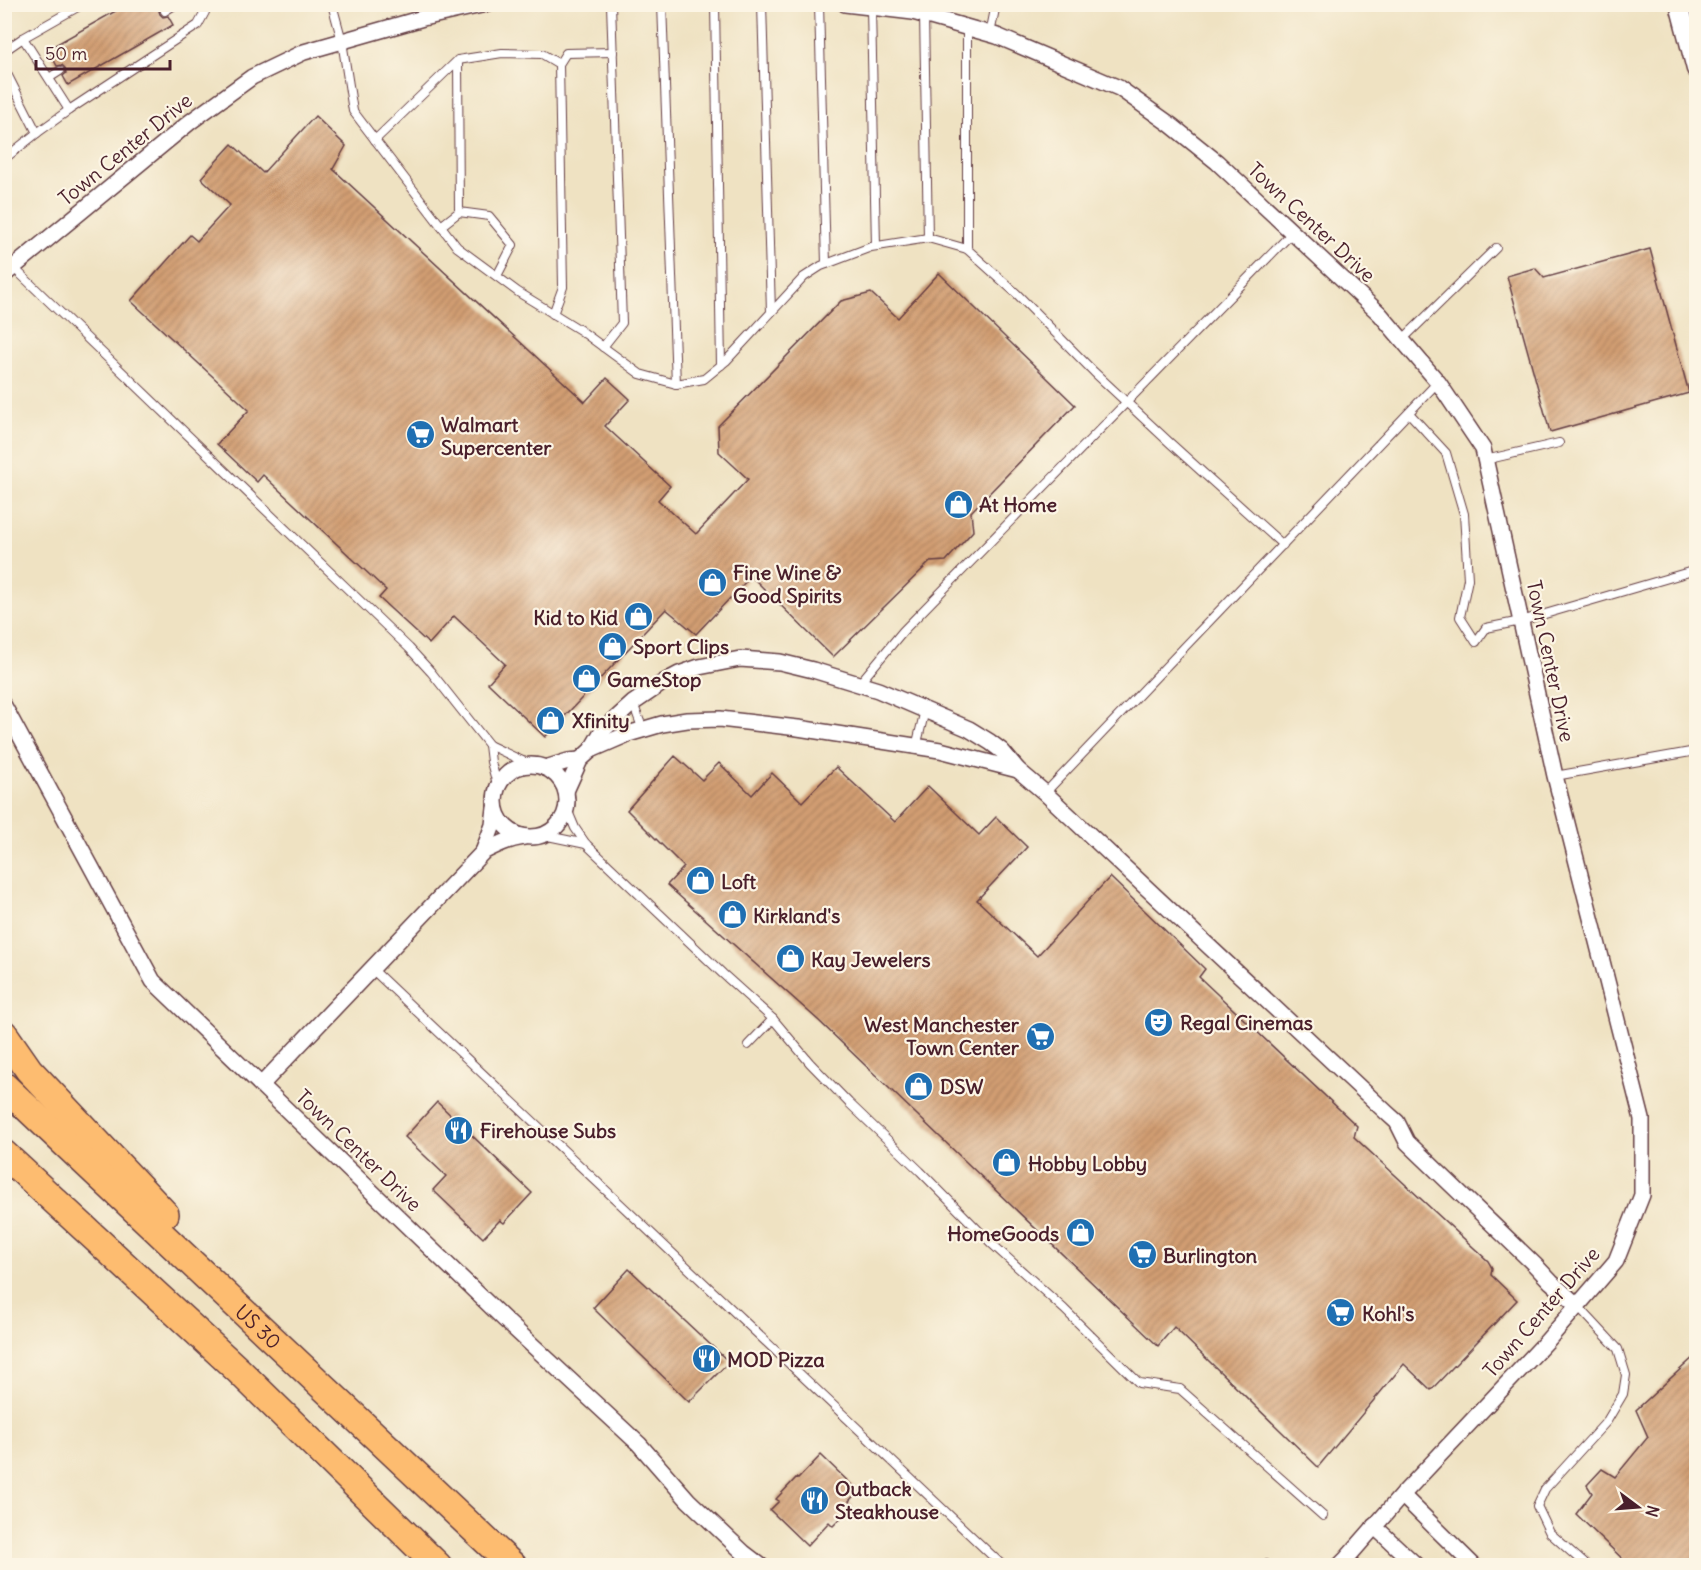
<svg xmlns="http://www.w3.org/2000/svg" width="1701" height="1570" font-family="Delius,sans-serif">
  <defs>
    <pattern id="building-hatch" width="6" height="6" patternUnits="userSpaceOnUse" patternTransform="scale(1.5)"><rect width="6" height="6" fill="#d29e72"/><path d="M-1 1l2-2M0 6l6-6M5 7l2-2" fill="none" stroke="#ac805e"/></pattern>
  </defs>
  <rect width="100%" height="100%" fill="#fcf5e5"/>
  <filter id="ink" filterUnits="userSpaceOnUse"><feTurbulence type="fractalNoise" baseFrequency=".0167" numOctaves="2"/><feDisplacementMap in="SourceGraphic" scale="12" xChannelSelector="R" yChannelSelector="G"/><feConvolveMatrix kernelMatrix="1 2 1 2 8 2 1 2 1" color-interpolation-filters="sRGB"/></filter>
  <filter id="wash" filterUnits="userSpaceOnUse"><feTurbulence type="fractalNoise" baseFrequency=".008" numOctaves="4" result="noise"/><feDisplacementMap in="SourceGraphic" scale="24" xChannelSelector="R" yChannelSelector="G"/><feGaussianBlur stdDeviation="1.35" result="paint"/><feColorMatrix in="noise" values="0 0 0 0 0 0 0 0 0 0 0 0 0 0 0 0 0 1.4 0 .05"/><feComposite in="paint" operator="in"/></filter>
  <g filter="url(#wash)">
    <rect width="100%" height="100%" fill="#efe2c2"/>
    <g id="blocks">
      <g fill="url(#building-hatch)">
        <polygon points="128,4 162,4 159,11 160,14 163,17 168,16 173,25 68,85 63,76 66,73 65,68 62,65 57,66 48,49"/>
        <polygon points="315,116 346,146 333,169 585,402 607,378 630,399 605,426 670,486 658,500 696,534 748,479 719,452 718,426 841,301 871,293 898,318 939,273 1075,405 971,512 973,531 946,561 930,562 833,657 751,576 696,634 666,609 545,737 488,683 505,664 454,616 429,644 379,598 386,590 263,475 257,482 217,444 249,410 131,301 190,235 197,241 230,205 201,178 232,144 263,173"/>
        <polygon points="1650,249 1689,393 1550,432 1507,276 1535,268 1544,278"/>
        <polygon points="675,756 702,780 719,763 752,795 772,773 802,802 836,767 895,822 928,786 979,835 996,817 1027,847 977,900 1037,956 1110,877 1205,969 1199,977 1357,1126 1354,1137 1488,1261 1492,1268 1491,1275 1517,1300 1431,1390 1404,1364 1318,1467 1174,1327 1158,1346 818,1020 667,885 684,867 627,810"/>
        <polygon points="437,1102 532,1193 504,1223 500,1220 483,1238 433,1190 446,1176 405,1137"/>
        <polygon points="629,1269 729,1362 689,1402 593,1308"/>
        <polygon points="1696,1355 1696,1566 1630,1566 1576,1514 1592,1493 1587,1485 1602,1469 1615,1477 1648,1437 1636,1410"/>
        <polygon points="821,1455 858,1491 849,1501 853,1506 833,1526 829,1522 807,1546 770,1510 779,1501 776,1499 796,1478 798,1479"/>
      </g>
    </g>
  </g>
  <g filter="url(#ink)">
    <use href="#blocks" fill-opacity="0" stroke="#633c42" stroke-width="1.5"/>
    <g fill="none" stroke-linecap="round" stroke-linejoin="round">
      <defs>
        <g id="service">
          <polyline points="332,4 342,41 353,111 457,247 518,292 580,330 640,374 676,384 704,379 726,361 804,277 821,266 871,247 928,238 967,249 1017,294 1094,372 1169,442 1283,545"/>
          <polyline points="662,4 676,384"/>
          <polyline points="715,4 721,365"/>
          <polyline points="762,4 771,312"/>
          <polyline points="819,4 826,264"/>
          <polyline points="871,8 876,246"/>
          <polyline points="165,11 176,4"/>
          <polyline points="924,15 928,238"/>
          <polyline points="990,34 996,4"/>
          <polyline points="23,38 69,110"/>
          <polyline points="4,51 23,38 83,4"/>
          <polyline points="559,64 566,53 613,52"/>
          <polyline points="4,68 37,133 4,159"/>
          <polyline points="49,78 60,71"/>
          <polyline points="37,133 69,110 198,25 205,12 204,4"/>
          <polyline points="375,140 458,60 502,53 542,54 559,64 563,287 553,314"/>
          <polyline points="459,212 489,216 513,245 497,276"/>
          <polyline points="441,226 459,212 458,60"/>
          <polyline points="967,249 967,27"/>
          <polyline points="13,267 409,648 431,672 489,745 531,765"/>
          <polyline points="1402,340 1496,248"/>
          <polyline points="603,347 622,323 611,4"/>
          <polyline points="1409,413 1446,453 1464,514 1468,579 1460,617 1476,642 1486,628 1521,621 1696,570"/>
          <polyline points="1485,460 1559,443"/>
          <polyline points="859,684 903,631 1292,233"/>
          <polyline points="633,703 643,730"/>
          <polyline points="489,745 491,762 498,788"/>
          <polyline points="916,747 925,710"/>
          <polyline points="1555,776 1696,751"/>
          <polyline points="1045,793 1438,382"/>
          <polyline points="567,809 575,828 586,844 723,974 773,1019 748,1045"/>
          <polyline points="543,835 586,844"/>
          <polyline points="372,969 1003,1566"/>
          <polyline points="773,1019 810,1063 849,1103 920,1171 991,1243 1064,1309 1139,1383 1180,1389 1323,1516"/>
          <polyline points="1577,1305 1618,1349 1626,1375 1623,1394 1607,1421 1545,1489 1537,1506 1550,1533 1587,1566"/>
          <polyline points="1266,1564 1268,1566"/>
        </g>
        <g id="minor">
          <polyline points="845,4 913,12 997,36 1119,88 1171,125 1217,162 1380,314 1438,382 1483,449 1555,776 1642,1119 1642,1195 1616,1261 1547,1341 1402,1495 1347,1558 1339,1566"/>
          <polyline points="4,275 190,122 252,77 304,52 423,18 486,4"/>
          <polyline points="4,706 153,981 504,1319 639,1444 688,1500 744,1553 761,1566"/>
          <polyline points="591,750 628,734 662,724 687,720 720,719 798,728 940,750 1018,770"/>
          <circle cx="531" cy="801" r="36"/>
          <polyline points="545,768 568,761 580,760"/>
          <polyline points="566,791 580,760 591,750 602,731 633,703 664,682 679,674 699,667 740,659 780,662 813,670 878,690 969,729 990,742 1002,751 1018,770 1045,793 1387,1113 1397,1122 1407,1142 1535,1265 1551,1282 1577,1305"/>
          <polyline points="483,852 493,825 495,808"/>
          <path d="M261,1085L483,852C497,845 509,839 524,837"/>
          <polyline points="1402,1495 1474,1566"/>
          <polyline points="1374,1526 1417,1566"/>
        </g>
        <polyline id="tertiary" points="1679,4 1696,69"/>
        <g id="motorway">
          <polyline points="4,1034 29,1070 165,1214"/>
          <path id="s1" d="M4,1086L513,1566"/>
          <polyline points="4,1154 239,1371 438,1566"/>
        </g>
      </defs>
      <use href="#service" stroke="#633c42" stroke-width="10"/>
      <use href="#minor" stroke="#633c42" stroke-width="18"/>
      <use href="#tertiary" stroke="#633c42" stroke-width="21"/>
      <use href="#motorway" stroke="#633c42" stroke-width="30"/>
      <use href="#service" stroke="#fff" stroke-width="8"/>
      <use href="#minor" stroke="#fff" stroke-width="15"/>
      <use href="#tertiary" stroke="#fff" stroke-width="18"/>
      <use href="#motorway" stroke="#fdbc70" stroke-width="27"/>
    </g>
  </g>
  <defs>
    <symbol id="supermarket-disc" viewBox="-11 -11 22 22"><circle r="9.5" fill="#1f6fb2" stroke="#fcf5e5"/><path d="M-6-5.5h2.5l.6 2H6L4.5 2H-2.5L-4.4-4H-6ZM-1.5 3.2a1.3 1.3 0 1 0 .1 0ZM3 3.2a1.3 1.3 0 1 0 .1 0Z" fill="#fff"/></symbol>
    <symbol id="shop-disc" viewBox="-11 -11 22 22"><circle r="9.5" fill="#1f6fb2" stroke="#fcf5e5"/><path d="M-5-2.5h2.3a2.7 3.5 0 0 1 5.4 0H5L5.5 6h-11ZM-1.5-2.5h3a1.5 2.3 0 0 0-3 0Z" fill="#fff"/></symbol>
    <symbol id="theatre-disc" viewBox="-11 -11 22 22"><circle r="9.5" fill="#1f6fb2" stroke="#fcf5e5"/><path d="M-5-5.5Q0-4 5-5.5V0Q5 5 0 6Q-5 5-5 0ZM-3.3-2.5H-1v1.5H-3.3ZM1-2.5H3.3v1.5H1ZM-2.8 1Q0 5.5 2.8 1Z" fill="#fff"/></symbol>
    <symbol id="restaurant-disc" viewBox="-11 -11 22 22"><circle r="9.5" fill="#1f6fb2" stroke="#fcf5e5"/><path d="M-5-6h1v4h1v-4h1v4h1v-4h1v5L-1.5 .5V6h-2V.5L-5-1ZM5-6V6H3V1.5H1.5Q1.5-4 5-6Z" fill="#fff"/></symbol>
  </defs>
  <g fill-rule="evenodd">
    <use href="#supermarket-disc" x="404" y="418" width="33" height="33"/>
    <use href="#shop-disc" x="942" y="488" width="33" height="33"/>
    <use href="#shop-disc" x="696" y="566" width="33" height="33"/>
    <use href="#shop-disc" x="622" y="600" width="33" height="33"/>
    <use href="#shop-disc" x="596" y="630" width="33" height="33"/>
    <use href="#shop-disc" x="570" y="662" width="33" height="33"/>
    <use href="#shop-disc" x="534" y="704" width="33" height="33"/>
    <use href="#shop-disc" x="684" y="864" width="33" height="33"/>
    <use href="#shop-disc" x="716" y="898" width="33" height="33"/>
    <use href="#shop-disc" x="774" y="942" width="33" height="33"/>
    <use href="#theatre-disc" x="1142" y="1006" width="33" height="33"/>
    <use href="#supermarket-disc" x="1024" y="1020" width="33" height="33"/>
    <use href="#shop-disc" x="902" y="1070" width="33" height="33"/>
    <use href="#restaurant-disc" x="442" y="1114" width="33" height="33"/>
    <use href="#shop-disc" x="990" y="1146" width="33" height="33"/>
    <use href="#shop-disc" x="1064" y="1216" width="33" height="33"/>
    <use href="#supermarket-disc" x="1126" y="1238" width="33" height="33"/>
    <use href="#supermarket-disc" x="1324" y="1296" width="33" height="33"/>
    <use href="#restaurant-disc" x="690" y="1342" width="33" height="33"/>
    <use href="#restaurant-disc" x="798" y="1484" width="33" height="33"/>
  </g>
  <g text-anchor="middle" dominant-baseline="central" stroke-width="4.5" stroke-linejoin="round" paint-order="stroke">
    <g font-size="20" fill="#4a1f2b" stroke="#fcf5e5">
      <text transform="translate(125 149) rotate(-39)">Town Center Drive</text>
      <text transform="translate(1312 222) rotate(43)">Town Center Drive</text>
      <text transform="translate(1551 661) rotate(78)">Town Center Drive</text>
      <text transform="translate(359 1150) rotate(44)">Town Center Drive</text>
      <text transform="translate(1541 1312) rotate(-49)">Town Center Drive</text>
      <text stroke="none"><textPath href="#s1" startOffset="350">US 30</textPath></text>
    </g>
    <g font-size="20" font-weight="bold" fill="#4a1f2b" stroke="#fcf5e5" text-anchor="start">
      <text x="441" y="424">Walmart<tspan x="441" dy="23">Supercenter</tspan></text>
      <text x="979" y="504">At Home</text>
      <text x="733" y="572">Fine Wine &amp;<tspan x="733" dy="23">Good Spirits</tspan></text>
      <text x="618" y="617" text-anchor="end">Kid to Kid</text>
      <text x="633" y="646">Sport Clips</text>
      <text x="607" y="679">GameStop</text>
      <text x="572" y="720">Xfinity</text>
      <text x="721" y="881">Loft</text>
      <text x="753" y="915">Kirkland's</text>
      <text x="811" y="959">Kay Jewelers</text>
      <text x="1180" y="1022">Regal Cinemas</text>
      <text x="1019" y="1024" text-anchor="end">West Manchester<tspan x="1019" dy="23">Town Center</tspan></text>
      <text x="940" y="1086">DSW</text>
      <text x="480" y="1130">Firehouse Subs</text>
      <text x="1028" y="1163">Hobby Lobby</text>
      <text x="1059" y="1233" text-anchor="end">HomeGoods</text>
      <text x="1163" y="1255">Burlington</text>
      <text x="1362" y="1313">Kohl's</text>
      <text x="727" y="1359">MOD Pizza</text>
      <text x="835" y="1488">Outback<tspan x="835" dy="23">Steakhouse</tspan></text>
    </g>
  </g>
  <rect width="1701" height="1570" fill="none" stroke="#fcf5e5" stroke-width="24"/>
  <g transform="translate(1638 1507) rotate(106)" stroke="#fcf5e5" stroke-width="4.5" paint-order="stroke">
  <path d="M0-4.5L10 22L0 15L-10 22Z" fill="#4a1f2b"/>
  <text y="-9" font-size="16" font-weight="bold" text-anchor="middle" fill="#4a1f2b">N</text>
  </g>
  <path d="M36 60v9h134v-9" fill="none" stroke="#4a1f2b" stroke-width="3"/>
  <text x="45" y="60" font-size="18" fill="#4a1f2b" stroke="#fcf5e5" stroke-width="4.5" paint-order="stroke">50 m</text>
</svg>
